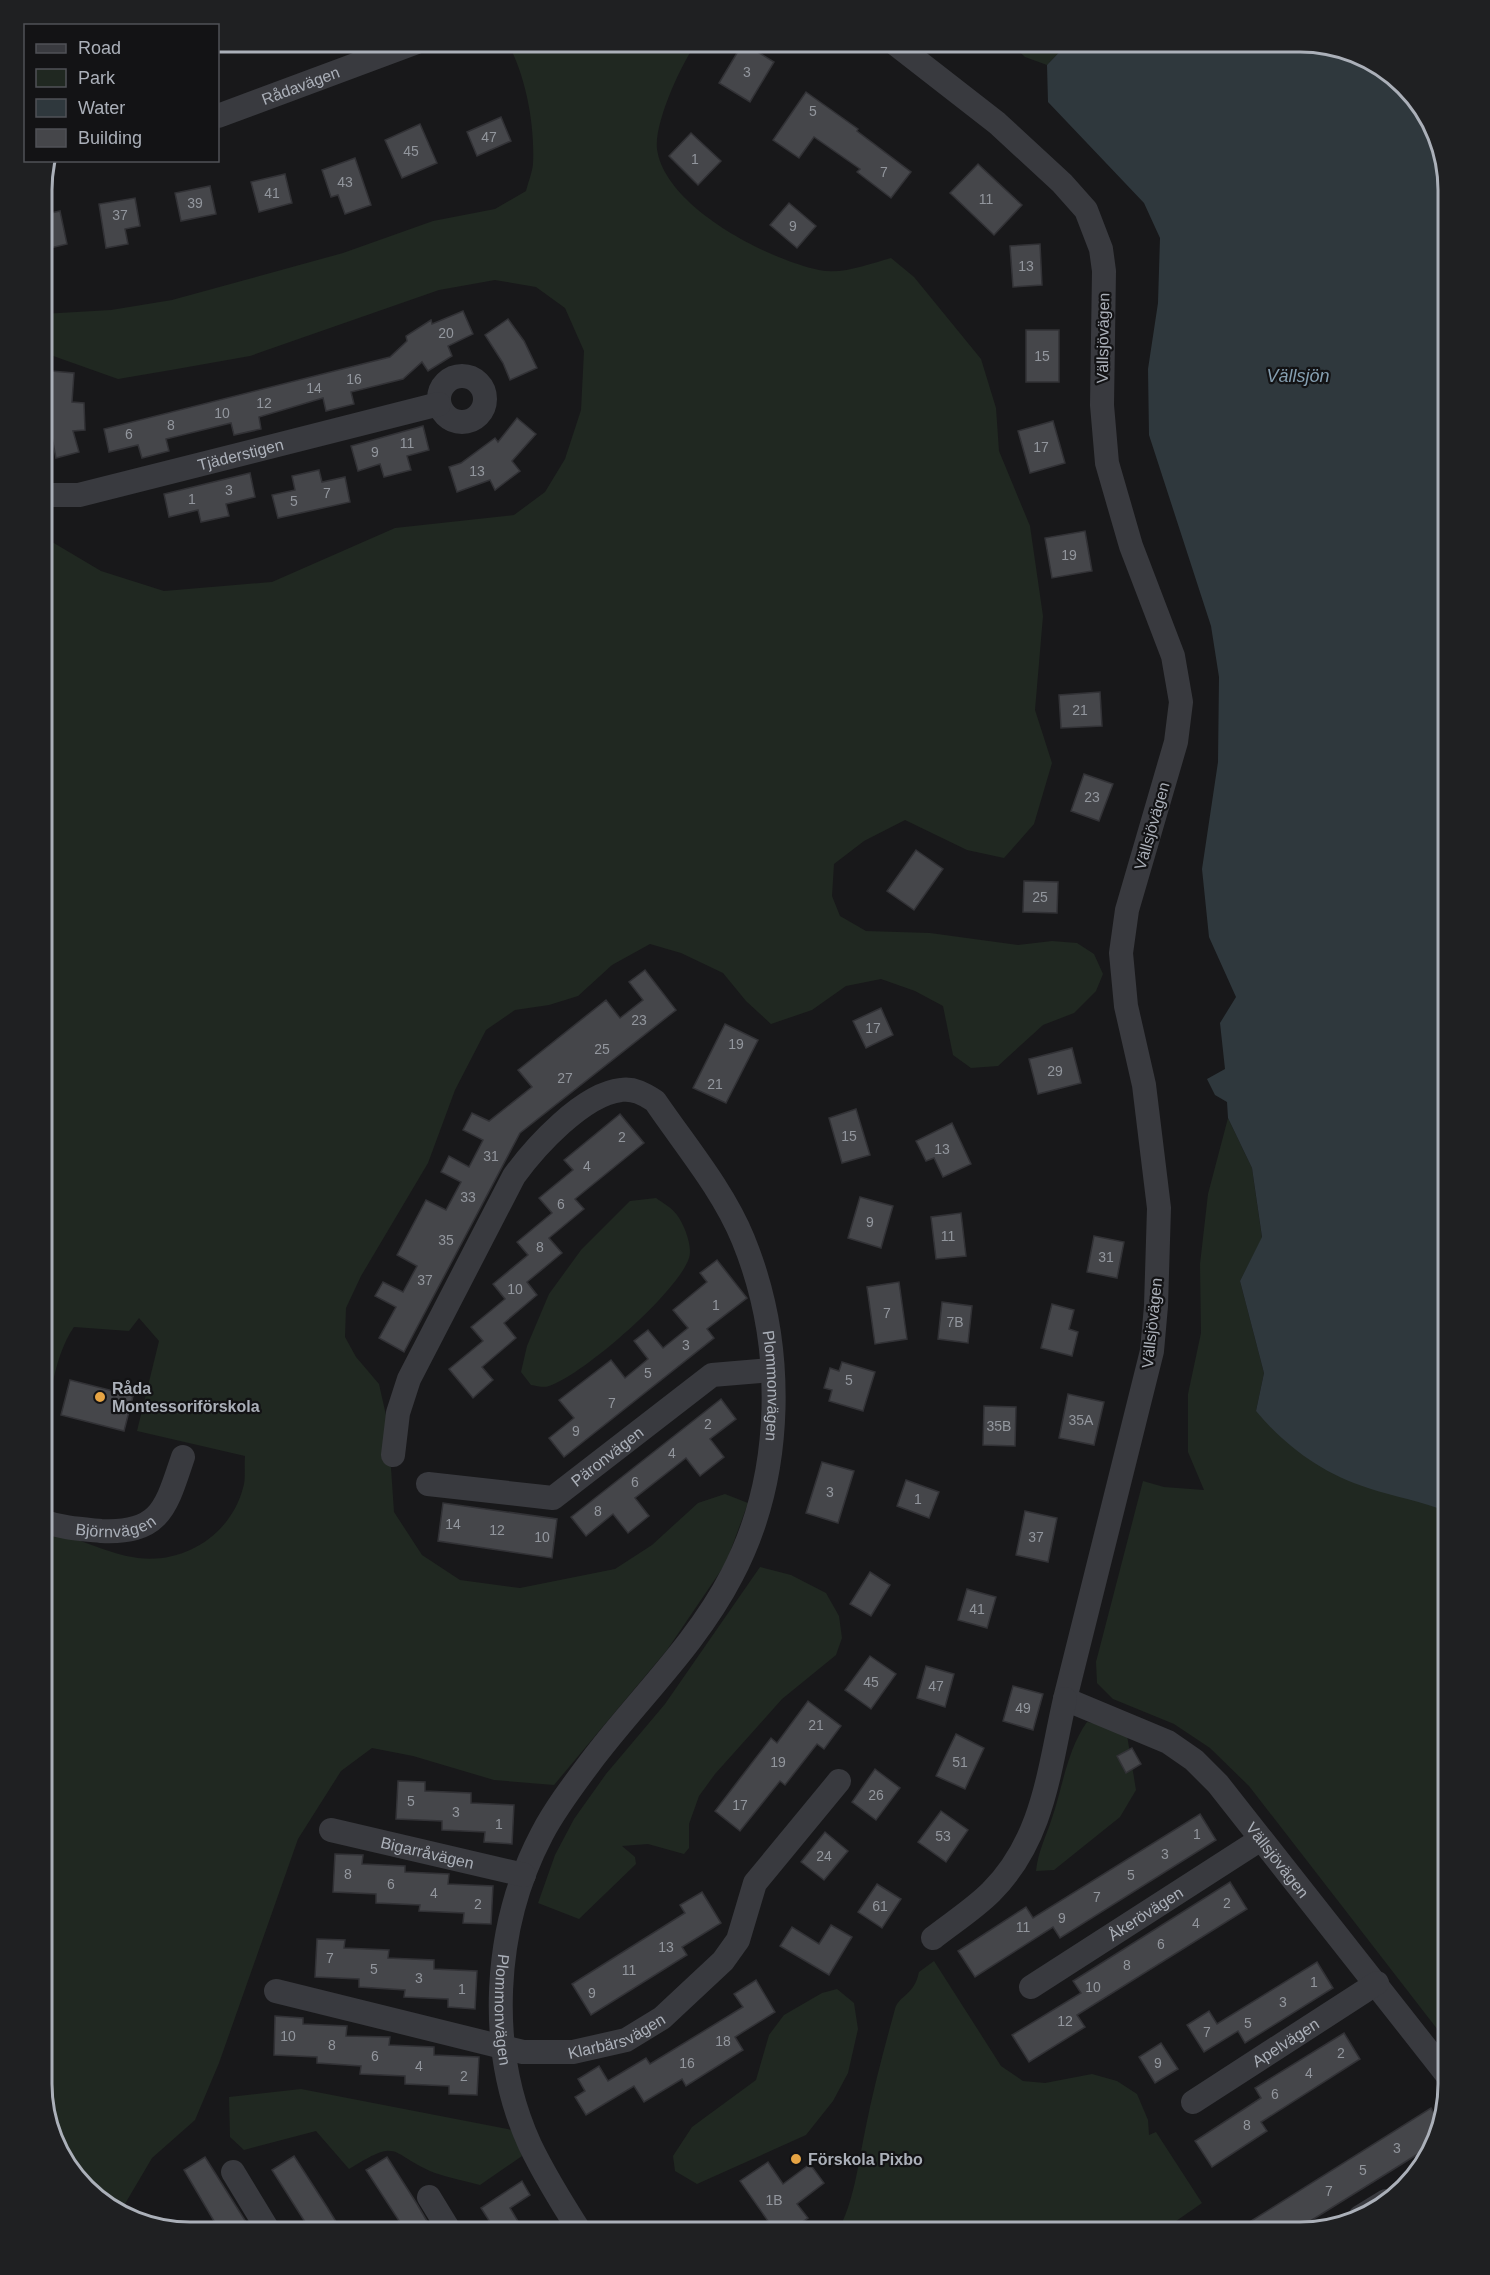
<svg xmlns="http://www.w3.org/2000/svg" width="1490" height="2275" font-family="Helvetica,sans-serif">
  <rect width="100%" height="100%" fill="#18181a"/>
  <g fill="#202821">
    <path d="M507,42H697C681,64 654,123 657,149C665,207 767,259 819,270C842,275 869,264 891,258L914,277L981,359L996,408L999,451L1030,526L1043,616L1035,710L1052,763L1034,824L1004,858L967,850L905,820L864,841L834,864L832,896L840,916L866,931L930,933L1018,945L1052,941L1077,943L1094,954L1103,974L1096,991L1074,1013L1043,1025L998,1066L971,1068L953,1055L943,1006L915,991L881,979L846,986L812,1010L771,1024L746,1001L723,973L681,953L650,944L612,965L578,996L549,1005L515,1010L486,1030L455,1090L428,1163L361,1276L346,1308L345,1337L356,1357L379,1384L388,1424L394,1512L422,1555L460,1580L520,1588L615,1569L652,1545L698,1503L725,1494L748,1503L726,1563L667,1650L554,1785L494,1780L413,1756L372,1748L341,1771L298,1839L219,2063L195,2120L152,2158L119,2214L62,2158L42,2084V1691L48,1684L50,1650L42,1625V1526C71,1536 108,1554 138,1558C185,1564 231,1534 243,1488C246,1479 244,1466 245,1456L137,1431L159,1341L139,1318L129,1331L74,1327C52,1358 47,1416 42,1454V536L101,571L164,591L272,582L395,528L514,515L545,492L565,459L581,410L584,351L565,308L536,287L495,280L439,290L250,356L171,370L118,379L42,352V314L111,310L172,300L343,253L433,221L495,209L526,191C528,183 532,173 533,164C535,126 526,75 507,42Z"/>
    <polygon points="1009,42 1069,42 1047,65 1025,57"/>
    <polygon points="1228,1118 1252,1168 1262,1238 1240,1281 1264,1373 1256,1411 1426,1503 1448,1512 1448,2043 1249,1786 1210,1748 1174,1724 1113,1699 1097,1683 1096,1662 1143,1481 1164,1487 1204,1490 1188,1452 1188,1394 1201,1333 1200,1264 1208,1194"/>
    <path d="M656,1198C663,1203 672,1208 677,1215C684,1224 693,1247 689,1258C678,1292 583,1375 549,1386C544,1388 537,1386 531,1385L521,1372L527,1346L549,1294L581,1250L630,1201Z"/>
    <polygon points="760,1567 791,1575 826,1593 839,1616 842,1638 836,1655 782,1699 715,1774 699,1796 689,1824 689,1848 684,1854 648,1844 622,1846 635,1857 636,1864 579,1919 538,1903 555,1855 574,1819 606,1774 665,1704"/>
    <path d="M1087,1722L1107,1726L1127,1735L1136,1790L1120,1817L1054,1870L1036,1871C1038,1851 1046,1837 1052,1818C1063,1786 1067,1750 1087,1722Z"/>
    <path d="M934,1961L1001,2066L1023,2081L1045,2083L1092,2074L1117,2081L1137,2094L1148,2120L1149,2135L1156,2132L1202,2203L1159,2233H837C854,2202 858,2165 865,2131C873,2090 884,2049 895,2009C899,1995 914,1996 919,1972Z"/>
    <polygon points="837,1989 854,2003 858,2029 848,2073 833,2101 806,2135 697,2184 675,2171 673,2156 692,2127 756,2080 769,2035 784,2015 822,1993"/>
    <path d="M301,2089L512,2130L522,2156L480,2185C466,2181 450,2178 435,2173C388,2154 402,2136 349,2169L316,2131L244,2150L230,2137L229,2097Z"/>
  </g>
  <path fill="#2f383d" d="M1069,42H1308L1381,67L1428,117L1448,191V1512C1422,1501 1395,1497 1368,1488C1323,1474 1286,1447 1256,1411L1264,1373L1240,1281L1262,1237L1252,1168L1228,1118L1227,1102L1215,1095L1207,1079L1225,1069L1220,1023L1236,997L1209,937L1202,869L1218,762L1219,677L1211,626L1149,435L1148,369L1158,303L1160,238L1144,203L1048,102L1047,65Z"/>
  <g fill="#45464a" stroke="#323236" stroke-width="1.5">
    <polygon points="743,43 774,62 750,102 719,83"/>
    <polygon points="806,92 858,129 857,131 911,172 891,198 857,172 860,169 814,137 799,158 773,140"/>
    <polygon points="501,117 511,141 477,156 467,132"/>
    <polygon points="420,124 437,163 402,178 385,140"/>
    <polygon points="691,133 721,161 698,185 669,156"/>
    <polygon points="355,158 371,205 345,214 338,195 331,197 322,170"/>
    <polygon points="978,164 1022,205 994,235 950,193"/>
    <polygon points="285,174 292,203 259,212 251,182"/>
    <polygon points="210,186 216,214 181,221 175,193"/>
    <polygon points="135,198 140,226 125,229 128,244 106,248 99,204"/>
    <polygon points="789,203 816,226 797,248 770,225"/>
    <polygon points="60,211 67,244 42,250 42,215"/>
    <polygon points="1040,244 1042,285 1013,287 1010,246"/>
    <polygon points="463,311 473,334 448,346 452,356 428,371 422,362 403,379 351,392 354,404 326,411 323,398 259,417 261,429 234,435 231,423 166,439 169,451 142,458 138,445 109,452 104,429 390,357 407,341 406,336 431,320 432,324"/>
    <polygon points="508,319 524,341 537,368 510,380 503,363 485,335"/>
    <rect x="1026" y="330" width="33" height="52"/>
    <polygon points="51,371 74,373 72,402 84,403 85,430 73,431 79,452 56,458 51,432 45,433 44,400 49,401"/>
    <polygon points="517,418 536,434 512,461 520,471 495,490 490,480 457,492 449,467 461,463 495,438 498,442"/>
    <polygon points="1053,421 1065,463 1030,473 1018,431"/>
    <polygon points="423,426 429,450 407,456 411,470 384,477 380,464 358,471 351,446"/>
    <polygon points="319,470 322,482 345,477 350,502 278,518 272,495 295,490 292,476"/>
    <polygon points="250,473 255,497 226,504 229,516 201,522 198,510 169,517 164,494"/>
    <polygon points="1085,531 1092,571 1052,578 1045,538"/>
    <polygon points="1100,692 1102,726 1061,728 1059,695"/>
    <polygon points="1084,774 1113,784 1099,821 1071,811"/>
    <polygon points="916,850 943,869 914,910 887,891"/>
    <polygon points="1024,881 1058,882 1057,913 1023,912"/>
    <polygon points="645,970 676,1010 520,1133 404,1352 379,1338 396,1307 375,1296 383,1282 403,1292 417,1266 397,1255 426,1200 446,1210 461,1182 441,1172 449,1156 469,1167 483,1140 463,1130 472,1113 489,1121 532,1087 518,1070 606,1000 620,1018 643,1000 629,982"/>
    <polygon points="881,1008 893,1035 866,1048 853,1021"/>
    <polygon points="725,1024 758,1040 726,1103 693,1088"/>
    <polygon points="1072,1048 1081,1083 1038,1094 1029,1059"/>
    <polygon points="856,1109 870,1155 842,1163 829,1118"/>
    <polygon points="620,1114 644,1143 575,1199 584,1209 549,1238 562,1253 527,1282 537,1295 504,1323 516,1338 482,1367 493,1380 473,1398 449,1369 483,1341 471,1327 505,1299 493,1284 528,1255 517,1242 552,1213 539,1198 573,1170 564,1160"/>
    <polygon points="952,1123 971,1164 943,1177 934,1158 926,1161 916,1141"/>
    <polygon points="860,1197 893,1206 881,1248 848,1238"/>
    <polygon points="961,1213 966,1256 936,1259 931,1217"/>
    <polygon points="1094,1236 1124,1242 1117,1278 1087,1272"/>
    <polygon points="717,1260 747,1298 707,1329 714,1338 564,1457 549,1438 574,1418 559,1400 611,1360 625,1378 648,1359 634,1341 648,1330 663,1348 688,1328 673,1310 707,1282 700,1273"/>
    <polygon points="899,1282 907,1339 875,1344 867,1287"/>
    <polygon points="942,1302 972,1306 968,1343 938,1339"/>
    <polygon points="1052,1304 1074,1310 1069,1329 1078,1332 1072,1356 1041,1348"/>
    <polygon points="842,1362 875,1372 863,1411 829,1401 832,1390 824,1388 830,1368 839,1371"/>
    <polygon points="70,1380 133,1396 124,1431 61,1415"/>
    <polygon points="1068,1394 1104,1402 1094,1445 1059,1438"/>
    <polygon points="721,1399 736,1419 710,1439 724,1457 700,1476 686,1458 635,1498 649,1516 628,1533 613,1514 586,1536 571,1517"/>
    <polygon points="984,1406 1016,1407 1015,1446 983,1445"/>
    <polygon points="822,1462 854,1471 838,1523 806,1513"/>
    <polygon points="906,1480 939,1492 929,1518 897,1506"/>
    <polygon points="443,1503 557,1519 552,1558 438,1541"/>
    <polygon points="1025,1511 1057,1518 1048,1562 1016,1555"/>
    <polygon points="870,1572 890,1585 871,1616 850,1604"/>
    <polygon points="967,1589 996,1597 987,1628 958,1620"/>
    <polygon points="870,1656 896,1674 871,1709 845,1690"/>
    <polygon points="926,1666 954,1674 945,1707 917,1698"/>
    <polygon points="1013,1686 1043,1694 1033,1730 1003,1721"/>
    <polygon points="808,1701 841,1726 824,1749 817,1744 785,1785 780,1781 740,1831 715,1811 771,1738 777,1743"/>
    <polygon points="956,1734 984,1748 965,1789 936,1776"/>
    <polygon points="1132,1748 1141,1764 1126,1773 1117,1756"/>
    <polygon points="875,1769 900,1788 876,1820 852,1802"/>
    <polygon points="398,1781 425,1782 425,1791 471,1793 471,1803 514,1805 512,1844 484,1842 485,1832 442,1830 442,1821 396,1819"/>
    <polygon points="941,1811 968,1830 946,1862 918,1842"/>
    <polygon points="1200,1814 1216,1840 1060,1938 1053,1927 975,1977 958,1951 1026,1907 1033,1918"/>
    <polygon points="825,1832 848,1851 824,1880 801,1862"/>
    <polygon points="335,1854 363,1855 362,1864 405,1866 405,1872 449,1874 448,1884 493,1886 491,1924 463,1923 464,1913 419,1911 420,1905 376,1903 376,1894 333,1892"/>
    <polygon points="1230,1882 1247,1909 1077,2015 1085,2027 1029,2062 1012,2035 1081,1993 1073,1981"/>
    <polygon points="877,1884 901,1899 882,1928 858,1912"/>
    <polygon points="702,1892 721,1923 682,1947 687,1955 591,2015 572,1984 685,1913 680,1905"/>
    <polygon points="831,1925 852,1937 829,1975 780,1946 792,1927 819,1944"/>
    <polygon points="317,1939 345,1940 344,1948 389,1950 388,1958 434,1960 434,1969 477,1971 475,2009 448,2007 448,1999 404,1997 405,1990 359,1987 359,1979 315,1977"/>
    <polygon points="1317,1962 1333,1988 1245,2043 1238,2031 1204,2052 1187,2025 1209,2011 1217,2024"/>
    <polygon points="756,1980 775,2012 735,2037 743,2050 686,2086 682,2079 644,2102 634,2086 586,2115 575,2097 585,2091 578,2079 599,2066 608,2081 646,2058 650,2064 743,2007 734,1994"/>
    <polygon points="275,2016 303,2018 303,2024 347,2026 346,2036 390,2037 389,2045 434,2047 434,2055 479,2057 477,2095 449,2094 449,2086 405,2084 405,2076 360,2074 361,2066 317,2063 317,2057 274,2055"/>
    <polygon points="1344,2033 1360,2059 1261,2122 1267,2131 1212,2167 1195,2141 1261,2098 1255,2088"/>
    <polygon points="1161,2043 1178,2069 1155,2083 1139,2057"/>
    <polygon points="1431,2108 1438,2120 1432,2145 1394,2169 1291,2233 1232,2233"/>
    <polygon points="294,2156 327,2207 343,2233 312,2233 272,2170"/>
    <polygon points="205,2157 253,2233 221,2233 184,2170"/>
    <polygon points="387,2157 417,2204 434,2233 407,2233 366,2170"/>
    <polygon points="768,2162 783,2184 810,2164 824,2183 797,2204 808,2218 787,2233 752,2233 768,2221 740,2181"/>
    <polygon points="522,2181 530,2195 510,2208 525,2233 497,2233 481,2208"/>
  </g>
  <g fill="none" stroke-linecap="round" stroke-linejoin="round">
    <g stroke="#393a3f" stroke-width="24">
      <path id="s1" d="M893,42L997,123L1062,183L1086,210L1101,249L1104,271L1102,405L1107,463L1131,546L1173,656L1181,702L1176,742L1127,910L1121,953L1126,1006L1144,1085L1159,1208L1156,1306L1152,1351L1065,1699L1168,1742L1194,1760L1218,1784L1448,2076"/>
      <path id="s2" d="M218,116L417,42"/>
      <circle cx="462" cy="399" r="23"/>
      <path id="s3" d="M42,492L51,495H79L439,404"/>
      <path id="s4" d="M393,1455L398,1413L409,1379L514,1176C535,1147 583,1094 621,1090C634,1088 644,1094 655,1101C685,1145 723,1190 743,1239C786,1344 785,1474 732,1575C697,1643 641,1696 595,1756C577,1780 556,1807 542,1834C493,1927 486,2049 530,2145C545,2176 563,2205 581,2233"/>
      <path id="s5" d="M428,1484L553,1498L712,1375L771,1370"/>
      <path id="s6" d="M42,1521C62,1528 80,1529 101,1531C161,1534 166,1507 183,1457"/>
      <path id="s7" d="M331,1830L524,1875"/>
      <path d="M933,1938C952,1923 974,1909 991,1892C1044,1839 1049,1769 1065,1699"/>
      <path id="s8" d="M1031,1987L1261,1839"/>
      <path id="s9" d="M276,1991L523,2052H573L626,2040L662,2018L723,1961L738,1940L755,1883L839,1781"/>
      <path id="s10" d="M1193,2102L1377,1983"/>
      <polyline points="233,2172 270,2233"/>
      <polyline points="429,2197 451,2233"/>
      <polyline points="1360,2217 1386,2201"/>
    </g>
  </g>
  <g fill="#e6a444" stroke="#131315" stroke-width="2">
    <circle cx="100" cy="1397" r="6"/>
    <circle cx="796" cy="2159" r="6"/>
  </g>
  <g text-anchor="middle" dominant-baseline="central" stroke-width="4.5" stroke-linejoin="round" paint-order="stroke">
    <g font-size="14" fill="#92969d">
      <text x="747" y="72">3</text>
      <text x="813" y="111">5</text>
      <text x="489" y="137">47</text>
      <text x="411" y="151">45</text>
      <text x="695" y="159">1</text>
      <text x="884" y="172">7</text>
      <text x="345" y="182">43</text>
      <text x="272" y="193">41</text>
      <text x="986" y="199">11</text>
      <text x="195" y="203">39</text>
      <text x="120" y="215">37</text>
      <text x="793" y="226">9</text>
      <text x="1026" y="266">13</text>
      <text x="446" y="333">20</text>
      <text x="1042" y="356">15</text>
      <text x="354" y="379">16</text>
      <text x="314" y="388">14</text>
      <text x="264" y="403">12</text>
      <text x="222" y="413">10</text>
      <text x="171" y="425">8</text>
      <text x="129" y="434">6</text>
      <text x="407" y="443">11</text>
      <text x="1041" y="447">17</text>
      <text x="375" y="452">9</text>
      <text x="477" y="471">13</text>
      <text x="229" y="490">3</text>
      <text x="327" y="493">7</text>
      <text x="192" y="499">1</text>
      <text x="294" y="501">5</text>
      <text x="1069" y="555">19</text>
      <text x="1080" y="710">21</text>
      <text x="1092" y="797">23</text>
      <text x="1040" y="897">25</text>
      <text x="639" y="1020">23</text>
      <text x="873" y="1028">17</text>
      <text x="736" y="1044">19</text>
      <text x="602" y="1049">25</text>
      <text x="1055" y="1071">29</text>
      <text x="565" y="1078">27</text>
      <text x="715" y="1084">21</text>
      <text x="849" y="1136">15</text>
      <text x="622" y="1137">2</text>
      <text x="942" y="1149">13</text>
      <text x="491" y="1156">31</text>
      <text x="587" y="1166">4</text>
      <text x="468" y="1197">33</text>
      <text x="561" y="1204">6</text>
      <text x="870" y="1222">9</text>
      <text x="948" y="1236">11</text>
      <text x="446" y="1240">35</text>
      <text x="540" y="1247">8</text>
      <text x="1106" y="1257">31</text>
      <text x="425" y="1280">37</text>
      <text x="515" y="1289">10</text>
      <text x="716" y="1305">1</text>
      <text x="887" y="1313">7</text>
      <text x="955" y="1322">7B</text>
      <text x="686" y="1345">3</text>
      <text x="648" y="1373">5</text>
      <text x="849" y="1380">5</text>
      <text x="612" y="1403">7</text>
      <text x="1081" y="1420">35A</text>
      <text x="708" y="1424">2</text>
      <text x="999" y="1426">35B</text>
      <text x="576" y="1431">9</text>
      <text x="672" y="1453">4</text>
      <text x="635" y="1482">6</text>
      <text x="830" y="1492">3</text>
      <text x="918" y="1499">1</text>
      <text x="598" y="1511">8</text>
      <text x="453" y="1524">14</text>
      <text x="497" y="1530">12</text>
      <text x="542" y="1537">10</text>
      <text x="1036" y="1537">37</text>
      <text x="977" y="1609">41</text>
      <text x="871" y="1682">45</text>
      <text x="936" y="1686">47</text>
      <text x="1023" y="1708">49</text>
      <text x="816" y="1725">21</text>
      <text x="778" y="1762">19</text>
      <text x="960" y="1762">51</text>
      <text x="876" y="1795">26</text>
      <text x="411" y="1801">5</text>
      <text x="740" y="1805">17</text>
      <text x="456" y="1812">3</text>
      <text x="499" y="1824">1</text>
      <text x="1197" y="1834">1</text>
      <text x="943" y="1836">53</text>
      <text x="1165" y="1854">3</text>
      <text x="824" y="1856">24</text>
      <text x="348" y="1874">8</text>
      <text x="1131" y="1875">5</text>
      <text x="391" y="1884">6</text>
      <text x="434" y="1893">4</text>
      <text x="1097" y="1897">7</text>
      <text x="1227" y="1903">2</text>
      <text x="478" y="1904">2</text>
      <text x="880" y="1906">61</text>
      <text x="1062" y="1918">9</text>
      <text x="1196" y="1923">4</text>
      <text x="1023" y="1927">11</text>
      <text x="1161" y="1944">6</text>
      <text x="666" y="1947">13</text>
      <text x="330" y="1958">7</text>
      <text x="1127" y="1965">8</text>
      <text x="374" y="1969">5</text>
      <text x="629" y="1970">11</text>
      <text x="419" y="1978">3</text>
      <text x="1314" y="1982">1</text>
      <text x="1093" y="1987">10</text>
      <text x="462" y="1989">1</text>
      <text x="592" y="1993">9</text>
      <text x="1283" y="2002">3</text>
      <text x="1065" y="2021">12</text>
      <text x="1248" y="2023">5</text>
      <text x="1207" y="2032">7</text>
      <text x="288" y="2036">10</text>
      <text x="723" y="2041">18</text>
      <text x="332" y="2045">8</text>
      <text x="1341" y="2053">2</text>
      <text x="375" y="2056">6</text>
      <text x="687" y="2063">16</text>
      <text x="1158" y="2063">9</text>
      <text x="419" y="2066">4</text>
      <text x="1309" y="2073">4</text>
      <text x="464" y="2076">2</text>
      <text x="1275" y="2094">6</text>
      <text x="1247" y="2125">8</text>
      <text x="1397" y="2148">3</text>
      <text x="1363" y="2170">5</text>
      <text x="1329" y="2191">7</text>
      <text x="774" y="2200">1B</text>
    </g>
    <g font-size="16" fill="#abb0b9" stroke="#131315">
      <text stroke="none"><textPath href="#s2" startOffset="88">Rådavägen</textPath></text>
      <text transform="translate(1103 338) rotate(-89)">Vällsjövägen</text>
      <text stroke="none"><textPath href="#s3" startOffset="204">Tjäderstigen</textPath></text>
      <text transform="translate(1152 826) rotate(-74)">Vällsjövägen</text>
      <text transform="translate(1152 1323) rotate(-84)">Vällsjövägen</text>
      <text stroke="none"><textPath href="#s4" startOffset="798">Plommonvägen</textPath></text>
      <text stroke="none"><textPath href="#s5" startOffset="194">Päronvägen</textPath></text>
      <text stroke="none"><textPath href="#s6" startOffset="75">Björnvägen</textPath></text>
      <text stroke="none"><textPath href="#s7" startOffset="99">Bigarråvägen</textPath></text>
      <text stroke="none"><textPath href="#s1" startOffset="2056">Vällsjövägen</textPath></text>
      <text stroke="none"><textPath href="#s8" startOffset="136">Åkerövägen</textPath></text>
      <text stroke="none"><textPath href="#s4" startOffset="1498">Plommonvägen</textPath></text>
      <text stroke="none"><textPath href="#s9" startOffset="351">Klarbärsvägen</textPath></text>
      <text stroke="none"><textPath href="#s10" startOffset="110">Apelvägen</textPath></text>
    </g>
    <g font-size="16" font-weight="bold" fill="#abb0b9" stroke="#131315" text-anchor="start">
      <text x="112" y="1388">Råda<tspan x="112" dy="18">Montessoriförskola</tspan></text>
      <text x="808" y="2159">Förskola Pixbo</text>
    </g>
    <g font-size="18" font-style="italic" fill="#859fb1" stroke="#131315">
      <text x="1298" y="376">Vällsjön</text>
    </g>
  </g>
  <path d="M0 0H1490V2275H0ZM190 52H1300A138 138 0 0 1 1438 190V2084A138 138 0 0 1 1300 2222H190A138 138 0 0 1 52 2084V190A138 138 0 0 1 190 52Z" fill="#1f2022" fill-rule="evenodd"/>
  <path fill="none" stroke="#abb0b9" stroke-width="3" d="M190 52H1300A138 138 0 0 1 1438 190V2084A138 138 0 0 1 1300 2222H190A138 138 0 0 1 52 2084V190A138 138 0 0 1 190 52Z"/>
  <rect x="24" y="24" width="195" height="138" fill="#131315" stroke="#505257" stroke-width="1.5"/>
  <rect x="36" y="44" width="30" height="9" fill="#393a3f" stroke="#505257" stroke-width="1.5"/>
  <text x="78" y="54" font-size="18" fill="#abb0b9">Road</text>
  <rect x="36" y="69" width="30" height="18" fill="#202821" stroke="#505257" stroke-width="1.5"/>
  <text x="78" y="84" font-size="18" fill="#abb0b9">Park</text>
  <rect x="36" y="99" width="30" height="18" fill="#2f383d" stroke="#505257" stroke-width="1.5"/>
  <text x="78" y="114" font-size="18" fill="#abb0b9">Water</text>
  <rect x="36" y="129" width="30" height="18" fill="#45464a" stroke="#505257" stroke-width="1.5"/>
  <text x="78" y="144" font-size="18" fill="#abb0b9">Building</text>
</svg>
